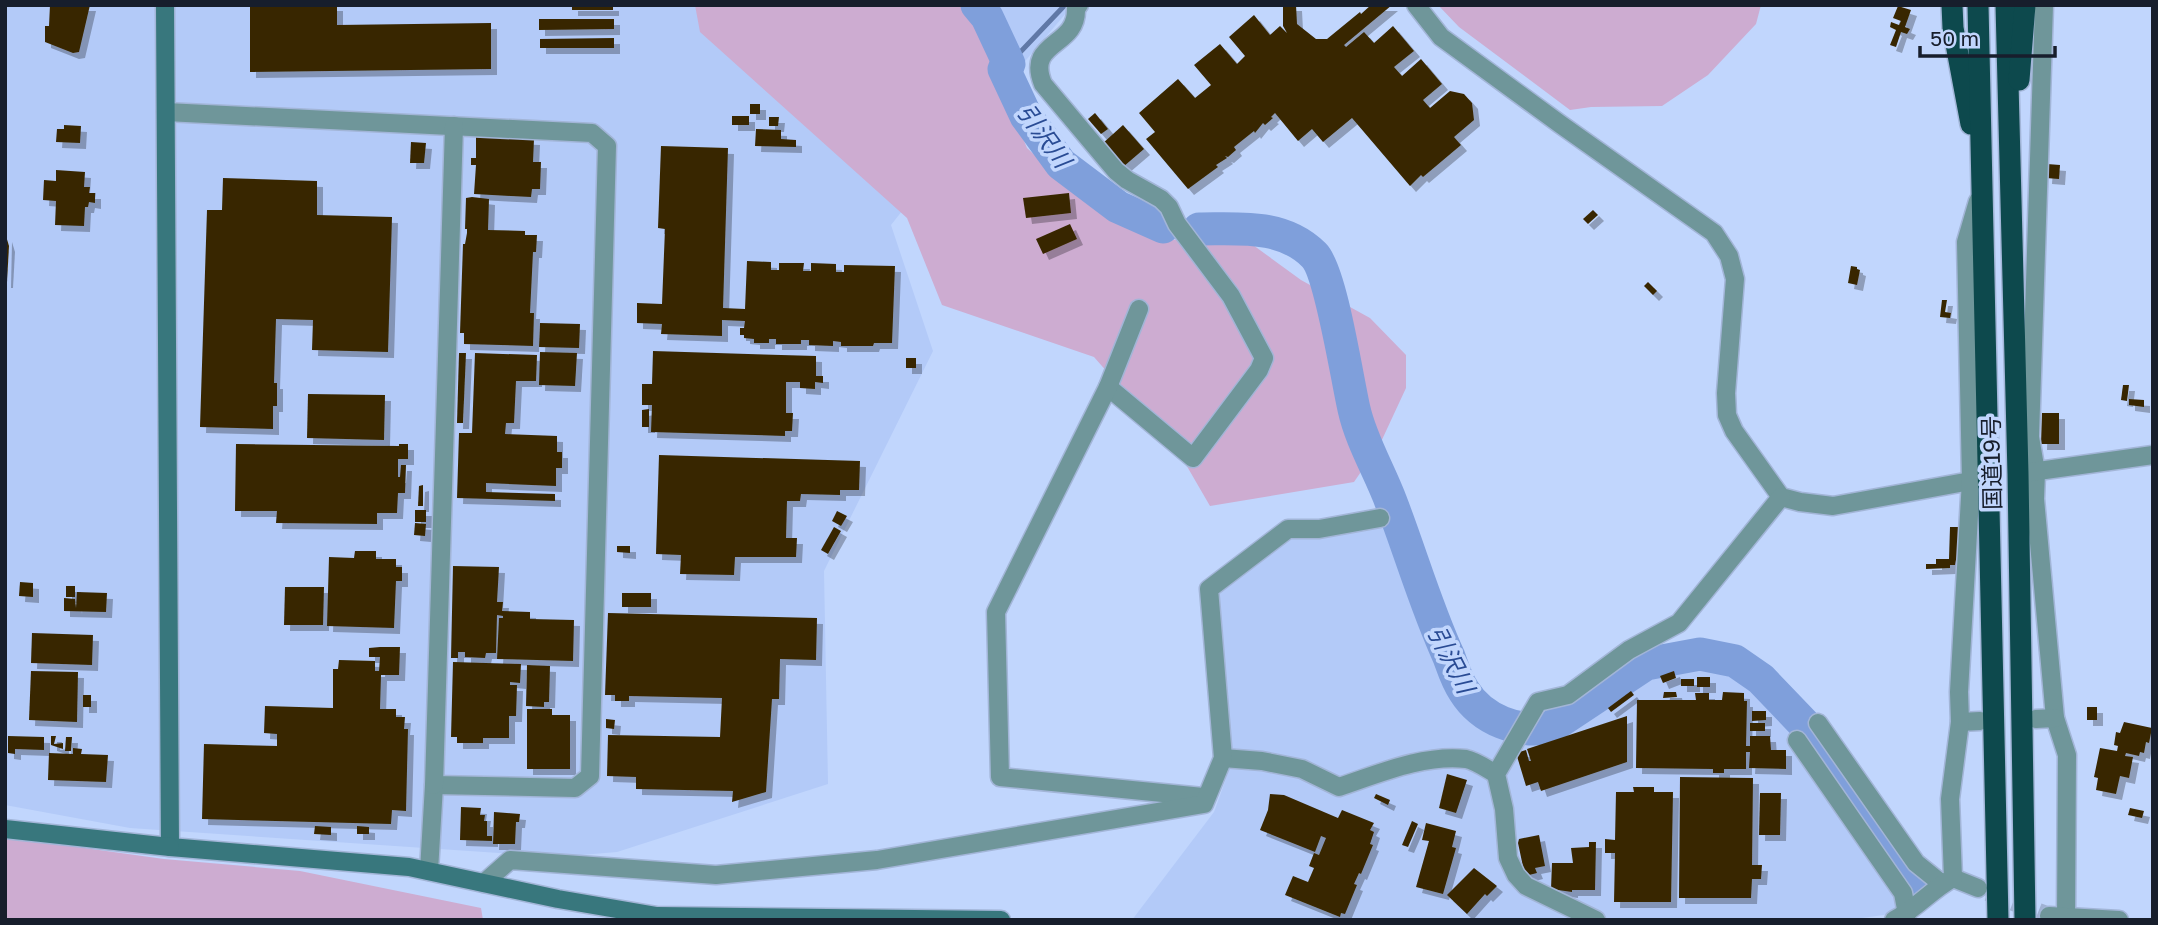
<svg xmlns="http://www.w3.org/2000/svg" width="2158" height="925" font-family="'Golos Text','Noto Sans JP',sans-serif">
  <defs>
    <filter id="shadow"><feDropShadow dx="6" dy="6" stdDeviation="0" flood-color="#0004"/></filter>
  </defs>
  <rect width="100%" height="100%" fill="#c1d6fd"/>
  <g fill="#b3caf8">
    <polygon points="5,5 1073,5 967,129 891,225 933,351 824,571 828,784 617,852 557,857 130,828 5,805"/>
    <polygon points="1391,518 1449,678 1460,698 1481,717 1511,734 1548,732 1592,711 1641,675 1666,666 1705,666 1748,679 1770,702 1794,740 1892,880 1898,913 1862,918 1747,920 1132,920 1214,812 1229,770 1217,590 1289,534 1320,535"/>
  </g>
  <g fill="#cdacd1">
    <polygon points="695,5 967,5 1027,148 1086,203 1165,239 1253,245 1301,280 1370,318 1406,355 1406,388 1380,444 1354,482 1210,506 1181,456 1094,357 942,305 907,218 700,32"/>
    <polygon points="1438,5 1761,5 1756,24 1708,75 1662,106 1591,107 1570,110 1459,27"/>
    <polygon points="5,837 164,859 300,871 481,908 483,920 5,920"/>
  </g>
  <g fill="none" stroke-linecap="round" stroke-linejoin="round">
    <polyline stroke="#6078a6" stroke-width="5" points="1009,64 1065,5"/>
    <g stroke="#7f9fdb" stroke-width="33">
      <polyline points="977,5 987,17 1009,64 1004,69 1026,116 1061,164 1118,207 1163,227"/>
      <path d="M1199,229C1240,229 1283,224 1314,255C1331,272 1347,379 1354,409C1361,441 1380,472 1391,502C1411,554 1426,607 1449,657C1453,668 1457,681 1464,691C1482,720 1519,734 1551,727L1646,664L1700,654L1735,661L1761,679L1804,724L1920,891"/>
    </g>
  </g>
  <g fill="#382700" filter="url(#shadow)">
    <polygon points="50,5 90,5 79,52 73,53 45,42 45,26 49,26"/>
    <polygon points="250,5 337,5 337,25 491,23 491,69 250,72"/>
    <rect x="572" y="5" width="41" height="5"/>
    <polygon points="1283,5 1296,5 1297,24 1316,39 1327,39 1360,12 1361,14 1371,5 1392,5 1344,45 1346,47 1364,32 1374,43 1393,26 1414,51 1394,67 1402,76 1421,59 1442,84 1423,100 1430,108 1450,91 1464,94 1472,103 1474,120 1454,137 1461,145 1423,177 1421,175 1410,186 1352,118 1323,142 1312,129 1298,141 1275,113 1271,117 1273,118 1265,125 1263,123 1255,133 1254,131 1234,147 1236,150 1228,157 1225,156 1227,158 1216,165 1218,167 1188,189 1146,139 1155,132 1139,113 1178,79 1195,98 1211,85 1194,65 1220,44 1237,64 1245,56 1229,37 1254,15 1270,35 1280,26 1287,33 1283,26"/>
    <polygon points="1898,6 1911,10 1905,27 1910,29 1907,34 1901,32 1896,47 1890,45 1896,30 1890,27 1891,22 1899,25 1901,21 1893,18"/>
    <polygon points="539,19 614,19 614,29 539,30"/>
    <polygon points="614,38 614,48 540,48 540,39"/>
    <rect x="750" y="104" width="10" height="10"/>
    <polygon points="1095,113 1108,129 1101,134 1088,119"/>
    <rect x="732" y="116" width="17" height="9"/>
    <polygon points="769,117 779,117 778,126 769,126"/>
    <polygon points="64,125 81,126 80,143 56,142 57,129 64,129"/>
    <polygon points="1123,125 1144,149 1123,167 1102,144"/>
    <polygon points="756,129 781,130 781,139 796,140 796,147 755,146"/>
    <polygon points="476,137 534,139 533,162 541,162 540,189 532,189 531,197 474,194 476,165 471,165 471,158 476,158"/>
    <polygon points="411,142 426,143 424,163 410,163"/>
    <polygon points="661,146 728,148 723,308 745,309 747,261 771,262 771,270 779,270 779,263 804,263 803,271 811,271 811,263 836,264 836,272 844,272 844,265 895,266 892,343 874,343 873,346 841,346 841,342 833,341 833,346 809,345 809,340 801,340 801,344 776,344 776,339 769,339 769,343 754,343 754,339 744,338 744,335 740,335 740,328 744,328 745,321 722,320 722,336 661,334 662,324 637,323 637,303 662,304 665,229 658,228"/>
    <polygon points="2047,164 2060,165 2059,179 2046,178"/>
    <polygon points="56,170 85,172 84,187 90,187 89,193 95,193 95,203 89,202 88,207 85,207 84,226 55,225 56,201 43,200 44,180 56,181"/>
    <polygon points="223,178 317,181 317,215 392,217 388,352 312,350 313,320 276,319 274,383 277,383 277,406 273,406 273,429 200,427 207,210 222,210"/>
    <polygon points="1069,193 1071,213 1026,218 1023,198"/>
    <polygon points="472,197 489,199 488,230 525,231 525,235 537,235 536,252 533,252 530,313 534,313 533,346 464,344 464,333 460,333 463,244 465,244 467,233 467,229 465,229 466,198"/>
    <polygon points="1593,210 1598,215 1588,224 1583,219"/>
    <polygon points="1070,224 1077,239 1043,254 1036,239"/>
    <polygon points="6,236 9,246 7,282 5,282"/>
    <polygon points="1851,266 1857,267 1857,269 1860,270 1857,285 1848,283"/>
    <polygon points="1648,282 1657,291 1653,295 1644,286"/>
    <polygon points="1942,300 1947,300 1945,312 1951,313 1950,318 1940,317"/>
    <polygon points="540,323 580,324 579,348 539,347"/>
    <polygon points="653,351 816,356 816,376 823,376 823,383 815,382 815,389 800,388 800,382 786,382 786,413 793,413 792,431 785,431 785,436 651,432 652,405 642,405 642,384 652,384"/>
    <polygon points="540,352 577,353 575,386 539,385"/>
    <polygon points="459,353 466,353 463,423 457,423"/>
    <polygon points="475,353 537,355 536,381 516,381 514,423 506,423 505,434 557,436 557,452 562,452 562,468 556,468 556,486 486,483 486,492 555,494 555,501 457,498 459,433 472,433"/>
    <rect x="906" y="358" width="10" height="10"/>
    <polygon points="2123,385 2129,385 2127,401 2121,400"/>
    <polygon points="308,394 385,395 384,440 307,438"/>
    <polygon points="2129,399 2144,400 2144,407 2129,405"/>
    <polygon points="649,409 649,427 642,427 642,410"/>
    <polygon points="2042,413 2059,413 2059,444 2041,444"/>
    <polygon points="236,444 399,446 399,444 408,444 408,459 398,459 398,477 400,477 401,465 406,465 405,493 398,493 397,513 377,513 377,524 276,523 277,511 235,511"/>
    <polygon points="659,455 860,461 859,490 840,490 840,495 801,494 800,501 787,501 786,538 797,538 796,557 735,557 734,575 680,574 681,555 656,554"/>
    <polygon points="423,485 423,506 418,506 419,486"/>
    <rect x="415" y="510" width="11" height="12"/>
    <polygon points="837,511 847,516 841,526 832,521"/>
    <polygon points="415,523 426,524 425,536 414,535"/>
    <polygon points="834,527 841,531 828,554 821,550"/>
    <polygon points="1950,527 1959,527 1958,560 1956,560 1955,565 1950,565 1950,568 1926,569 1926,564 1936,564 1936,559 1949,559"/>
    <polygon points="617,546 630,546 630,553 617,552"/>
    <polygon points="355,551 376,551 376,559 396,559 396,567 402,567 402,581 396,581 394,628 327,626 329,557 354,558"/>
    <polygon points="453,566 499,567 497,602 503,602 502,611 530,612 530,619 574,620 573,661 497,659 499,618 503,618 503,616 497,615 496,653 486,653 485,658 465,657 465,652 458,652 458,658 451,658"/>
    <polygon points="20,582 33,583 33,597 19,596"/>
    <rect x="66" y="586" width="9" height="11"/>
    <polygon points="285,587 324,587 323,625 284,625"/>
    <polygon points="77,592 107,593 106,612 64,611 64,598 75,599 76,608"/>
    <rect x="622" y="593" width="29" height="14"/>
    <polygon points="608,613 817,618 816,660 780,659 779,699 772,699 766,792 732,802 733,791 636,789 636,777 607,776 608,735 720,737 722,698 629,696 629,701 615,701 615,695 605,695"/>
    <polygon points="32,633 93,635 92,665 31,663"/>
    <polygon points="380,647 400,647 399,675 381,675 380,709 396,709 396,717 405,717 404,729 408,729 406,811 392,810 391,824 202,819 204,744 277,746 277,734 264,733 265,706 333,708 333,669 338,669 339,660 375,661 375,671 379,671 380,657 369,657 369,648"/>
    <polygon points="453,662 521,664 520,683 510,682 510,685 517,685 516,716 509,716 509,738 483,738 483,743 457,743 457,737 451,737"/>
    <polygon points="527,665 550,666 549,702 544,702 544,707 526,706"/>
    <polygon points="31,671 78,672 77,722 29,720"/>
    <polygon points="1674,671 1676,678 1663,683 1660,676"/>
    <rect x="1697" y="677" width="13" height="10"/>
    <rect x="1681" y="679" width="13" height="7"/>
    <polygon points="1631,691 1634,695 1611,712 1608,708"/>
    <polygon points="1664,692 1676,692 1677,697 1663,698"/>
    <polygon points="1723,692 1744,693 1744,701 1747,701 1746,746 1750,746 1750,736 1770,736 1771,750 1786,750 1786,769 1749,768 1750,752 1746,752 1746,769 1724,769 1724,773 1713,773 1713,769 1636,768 1637,700 1696,700 1695,693 1709,693 1709,700 1722,700"/>
    <rect x="83" y="695" width="8" height="12"/>
    <rect x="2087" y="707" width="10" height="13"/>
    <polygon points="527,709 552,709 552,715 570,715 570,769 527,769"/>
    <polygon points="1752,711 1766,711 1766,720 1752,721"/>
    <polygon points="1627,716 1627,762 1541,791 1538,782 1526,786 1516,753 1526,750 1529,761 1531,761 1527,749"/>
    <polygon points="606,719 615,720 614,729 606,728"/>
    <polygon points="2124,722 2152,728 2149,743 2146,742 2144,753 2140,752 2139,756 2126,753 2125,756 2133,757 2129,778 2120,776 2116,794 2096,790 2098,778 2094,777 2100,748 2117,751 2118,746 2114,745 2116,732 2120,733"/>
    <rect x="1750" y="723" width="15" height="8"/>
    <polygon points="8,736 44,737 44,750 15,749 15,754 8,753"/>
    <polygon points="51,736 56,736 54,744 63,743 63,749 51,745"/>
    <polygon points="66,737 72,737 71,751 65,751"/>
    <polygon points="73,748 82,749 81,754 108,755 106,782 48,780 49,753 73,754"/>
    <polygon points="1447,774 1467,780 1456,813 1439,808"/>
    <polygon points="1680,777 1753,778 1752,865 1762,865 1761,879 1752,879 1751,898 1679,898"/>
    <polygon points="1633,787 1654,787 1654,792 1673,792 1671,902 1614,902 1615,853 1605,853 1605,839 1615,840 1616,792 1634,792"/>
    <polygon points="1760,793 1781,793 1780,835 1759,835"/>
    <polygon points="1270,794 1284,795 1338,818 1342,810 1374,823 1370,830 1374,832 1370,844 1373,845 1361,874 1359,873 1354,884 1357,885 1345,914 1341,913 1340,917 1285,895 1293,876 1308,882 1314,868 1309,866 1314,853 1319,855 1326,838 1321,836 1315,852 1260,830 1268,810"/>
    <polygon points="1376,794 1390,800 1388,805 1374,798"/>
    <polygon points="461,807 481,808 480,815 485,815 484,821 487,821 487,836 492,836 492,841 460,840"/>
    <polygon points="2130,808 2144,811 2142,818 2128,815"/>
    <polygon points="494,812 520,814 519,822 516,822 515,844 493,844"/>
    <polygon points="1412,821 1418,824 1408,847 1402,845"/>
    <polygon points="1426,823 1456,831 1452,847 1456,848 1443,894 1416,887 1429,841 1422,840"/>
    <polygon points="315,826 331,827 331,835 314,834"/>
    <polygon points="357,826 369,827 369,834 357,834"/>
    <polygon points="1539,835 1545,866 1535,868 1537,873 1525,876 1518,843 1519,839"/>
    <polygon points="1589,842 1596,842 1595,890 1572,890 1572,892 1551,889 1552,863 1573,863 1571,848 1589,847"/>
    <polygon points="1474,868 1497,886 1487,896 1485,894 1467,914 1447,895"/>
  </g>
  <g fill="none" stroke-linecap="round" stroke-linejoin="round">
    <polyline stroke="#9fb1d3" stroke-width="18" stroke-dasharray="18 9" stroke-linecap="butt" points="1988,892 2049,916"/>
    <defs>
      <g id="street">
        <path d="M1079,5L1076,8C1078,48 1025,40 1043,84L1116,171L1127,180L1161,199L1169,207L1177,224L1231,296L1264,358L1259,370L1193,458L1108,387"/>
        <polyline points="1416,5 1441,37 1560,124 1714,233 1729,256 1735,279 1726,393 1727,415 1734,431 1781,497 1800,502 1833,506 1987,478"/>
        <polyline points="2044,5 2030,437 2036,472 2035,499 2055,718 2067,755 2066,920"/>
        <polyline points="166,112 592,133 607,146 590,776 575,788 434,785 429,871"/>
        <polyline points="1139,309 1108,387 996,612 1000,777 1203,797"/>
        <polyline points="2024,473 2153,455"/>
        <polyline points="2036,719 2055,718"/>
        <polyline points="1960,722 1980,721"/>
        <polyline points="1818,723 1916,863 1942,884"/>
        <polyline points="1797,740 1903,893 1907,914"/>
        <path d="M1223,758L1262,761L1302,769L1339,787C1378,774 1424,754 1466,759C1476,761 1487,769 1496,774"/>
        <polyline points="434,785 454,126"/>
        <polyline points="1953,878 1978,888"/>
        <polyline points="484,883 510,860 716,875 877,860 1204,804 1223,758 1209,589 1288,529 1319,529 1380,518"/>
        <polyline points="2049,916 2119,920"/>
        <polyline points="1596,920 1526,886 1516,875 1508,858 1504,809 1496,774 1538,702 1568,695 1629,650 1679,623 1781,497"/>
        <path d="M1894,920C1916,909 1931,890 1953,878L1950,799L1960,722L1959,692L1971,480L1966,242L1978,201"/>
      </g>
      <g id="secondary">
        <polyline points="165,5 170,847 409,867 558,899 657,916 1001,920"/>
        <polyline points="5,829 170,847"/>
      </g>
      <g id="highway">
        <polyline points="1952,5 1953,28 1971,124"/>
        <polyline points="1978,5 1998,920"/>
        <polyline points="2006,5 2018,474 2025,920"/>
        <polyline points="2019,80 2025,5"/>
      </g>
    </defs>
    <use href="#street" stroke="#a2b5d7" stroke-width="21"/>
    <use href="#secondary" stroke="#a2b5d7" stroke-width="21"/>
    <use href="#highway" stroke="#a2b5d7" stroke-width="24"/>
    <use href="#street" stroke="#6f969a" stroke-width="18"/>
    <use href="#secondary" stroke="#38777d" stroke-width="18"/>
    <use href="#highway" stroke="#0d494d" stroke-width="21"/>
  </g>
  <g text-anchor="middle" dominant-baseline="central" stroke-width="7" stroke-linejoin="round" paint-order="stroke">
    <g font-size="23" fill="#171e2c" stroke="#c1d6fd">
      <text transform="translate(1991 463) rotate(-91)">国道19号</text>
    </g>
    <g font-size="24" font-style="italic" fill="#294b94" stroke="#c1d6fd">
      <text transform="translate(1045 135) rotate(54)">引沢川</text>
      <text transform="translate(1452 659) rotate(63)">引沢川</text>
    </g>
  </g>
  <rect width="2158" height="925" fill="none" stroke="#171e2c" stroke-width="14"/>
  <path d="M1920 46v10h135v-10" fill="none" stroke="#171e2c" stroke-width="3.5"/>
  <text x="1930" y="46" font-size="21" fill="#171e2c" stroke="#c1d6fd" stroke-width="5" paint-order="stroke">50 m</text>
</svg>
